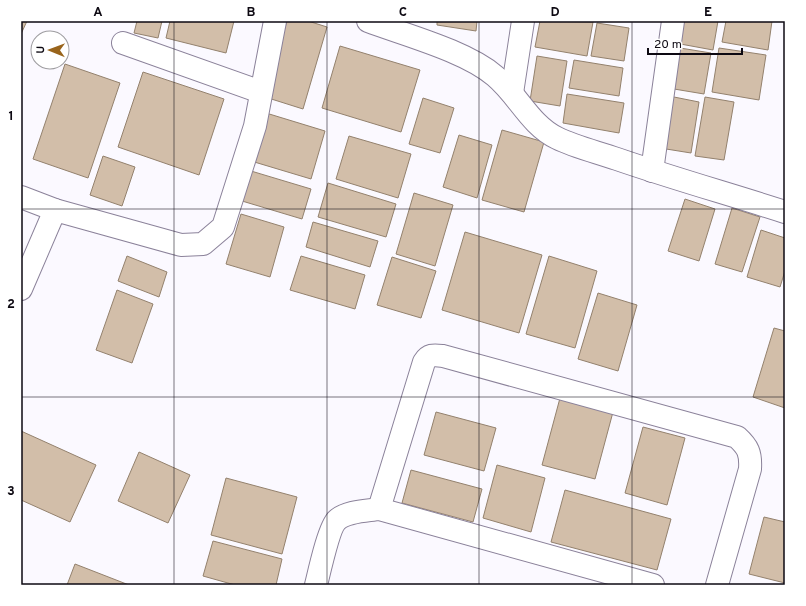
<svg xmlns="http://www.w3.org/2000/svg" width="806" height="606" font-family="Overpass,sans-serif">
  <rect width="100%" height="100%" fill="#fbf9ff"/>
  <g fill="#d2bea9" stroke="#93816d">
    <polygon points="21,21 27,21 21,34"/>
    <polygon points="137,21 162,21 158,38 134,33"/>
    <polygon points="170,21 234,21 226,53 166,38"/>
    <polygon points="287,21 308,21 327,27 303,109 265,97"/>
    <polygon points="437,21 477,21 476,31 437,25"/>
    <polygon points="540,21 593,22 587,56 535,47"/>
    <polygon points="679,21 718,21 713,50 675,43"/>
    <polygon points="726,21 772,21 768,50 722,42"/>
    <polygon points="597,23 629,28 624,61 591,56"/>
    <polygon points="340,46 420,70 401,132 322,108"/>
    <polygon points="674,47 711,53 704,94 668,88"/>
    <polygon points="719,48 766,55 759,100 712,92"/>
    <polygon points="537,56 567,61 560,106 530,101"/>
    <polygon points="574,60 623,68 619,96 569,88"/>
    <polygon points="65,64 120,83 88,178 33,159"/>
    <polygon points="143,72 224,99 199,175 118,147"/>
    <polygon points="567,94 624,103 619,133 563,123"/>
    <polygon points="669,96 699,102 691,153 660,148"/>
    <polygon points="705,97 734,102 724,160 695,156"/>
    <polygon points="423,98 454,108 440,153 409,144"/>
    <polygon points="266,113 325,131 311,179 251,161"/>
    <polygon points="502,130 544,142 524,212 482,200"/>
    <polygon points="459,135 492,145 477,198 443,187"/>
    <polygon points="349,136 411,154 398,198 336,179"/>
    <polygon points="103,156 135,167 122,206 90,195"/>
    <polygon points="251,171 311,189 302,219 242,201"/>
    <polygon points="328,183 396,204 386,237 318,217"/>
    <polygon points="414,193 453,205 435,266 396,254"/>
    <polygon points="685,199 715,209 699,261 668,251"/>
    <polygon points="732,208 760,217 742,272 715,264"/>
    <polygon points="241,214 284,227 270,277 226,264"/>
    <polygon points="313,222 378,241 370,267 306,247"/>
    <polygon points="761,230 785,238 785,271 780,287 747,277"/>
    <polygon points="465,232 542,255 519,333 442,310"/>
    <polygon points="127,256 167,272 159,297 118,281"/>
    <polygon points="301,256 365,275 355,309 290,290"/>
    <polygon points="549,256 597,271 575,348 526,334"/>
    <polygon points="392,257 436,271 421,318 377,305"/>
    <polygon points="117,290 153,304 132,363 96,350"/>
    <polygon points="598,293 637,305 618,371 578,359"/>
    <polygon points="774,328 785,331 785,408 753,397"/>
    <polygon points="560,398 613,412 595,479 542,465"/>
    <polygon points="436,412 496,428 484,471 424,455"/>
    <polygon points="643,427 685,438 667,505 625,493"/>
    <polygon points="21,431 96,465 70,522 21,500"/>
    <polygon points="139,452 190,475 168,523 118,501"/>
    <polygon points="497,465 545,478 531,532 483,518"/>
    <polygon points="411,470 482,489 473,522 402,503"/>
    <polygon points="226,478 297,497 282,554 211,535"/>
    <polygon points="565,490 671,519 657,570 551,542"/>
    <polygon points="764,517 785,522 785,583 749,574"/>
    <polygon points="213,541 282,559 276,585 235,585 203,576"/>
    <polygon points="75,564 129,585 67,585"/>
  </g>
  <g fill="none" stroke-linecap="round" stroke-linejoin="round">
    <defs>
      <g id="street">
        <path d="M368,21C405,35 466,51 495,76C518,95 530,125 557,138C575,147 597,152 617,159C672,178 729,194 785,212"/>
        <polyline points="123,43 261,92"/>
        <polyline points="512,93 523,21"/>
        <polyline points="652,171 673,21"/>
        <polyline points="21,197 55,210"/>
        <polyline points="21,289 55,210 181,245 203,244 223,227 255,126 275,21"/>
        <path d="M379,509L424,362C429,354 434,355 443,356L737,437C748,447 751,453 750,469L717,585"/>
        <path d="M316,585C319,573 329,527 337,520C347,511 367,511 379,509L653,585"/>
      </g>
    </defs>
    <use href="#street" stroke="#8b829a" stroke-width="24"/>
    <use href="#street" stroke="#fff" stroke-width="22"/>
  </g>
  <path fill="none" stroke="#0d0912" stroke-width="1" stroke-opacity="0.55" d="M174,21V585M327,21V585M479,21V585M632,21V585M21,209H785M21,397H785"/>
  <rect width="806" height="606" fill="none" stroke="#ffffff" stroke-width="44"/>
  <g transform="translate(50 50) rotate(271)"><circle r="19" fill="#ffffff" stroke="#9e9da0"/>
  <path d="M0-3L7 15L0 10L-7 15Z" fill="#99641b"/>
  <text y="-6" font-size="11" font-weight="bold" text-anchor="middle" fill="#0d0912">U</text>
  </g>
  <path d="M648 48v6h94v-6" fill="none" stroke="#0d0912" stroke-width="2"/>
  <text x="654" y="48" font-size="12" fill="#0d0912" stroke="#ffffff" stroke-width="3" paint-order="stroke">20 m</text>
  <rect x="22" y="22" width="762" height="562" fill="none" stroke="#0d0912" stroke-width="1.5"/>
  <g font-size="13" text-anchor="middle" font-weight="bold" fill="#0d0912">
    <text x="98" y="16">A</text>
    <text x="251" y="16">B</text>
    <text x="403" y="16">C</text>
    <text x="555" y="16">D</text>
    <text x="708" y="16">E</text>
    <text x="11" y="120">1</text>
    <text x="11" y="308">2</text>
    <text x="11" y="495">3</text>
  </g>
</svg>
